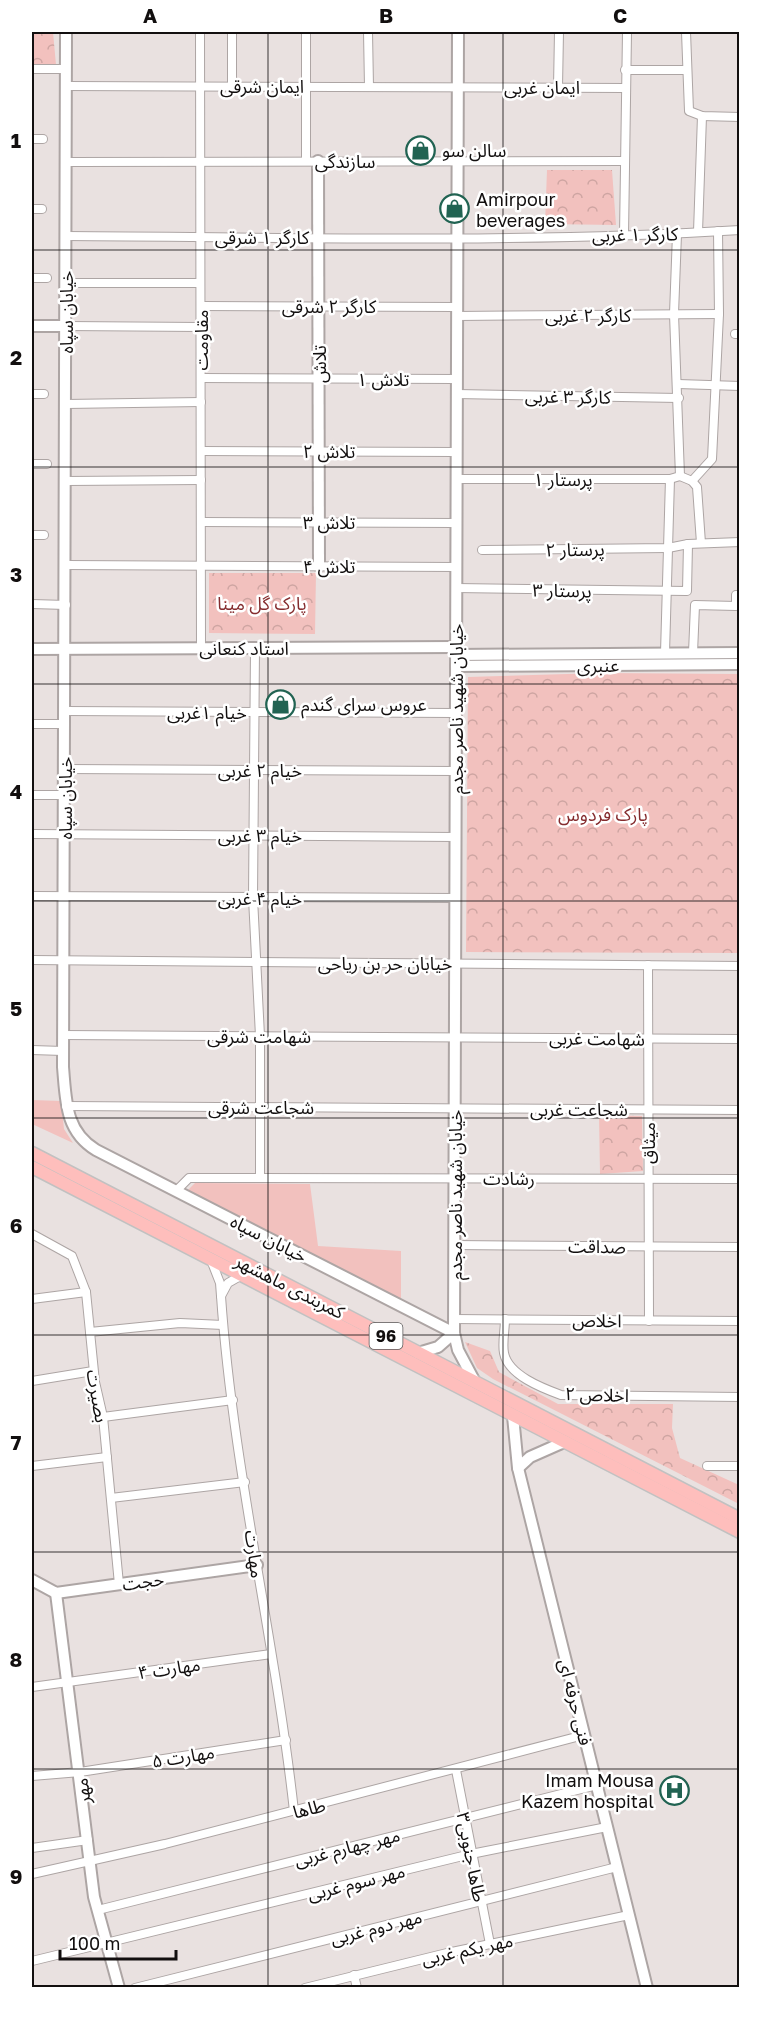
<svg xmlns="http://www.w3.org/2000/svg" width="771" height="2019" font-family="'Golos Text','Noto Sans Arabic',sans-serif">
  <defs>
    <pattern id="forest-crowns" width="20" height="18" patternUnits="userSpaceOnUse" patternTransform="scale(1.5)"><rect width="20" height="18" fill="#f2c1be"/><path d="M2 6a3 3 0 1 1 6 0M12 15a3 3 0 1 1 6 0" fill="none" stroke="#cea5a2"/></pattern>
  </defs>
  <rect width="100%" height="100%" fill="#e9e1e0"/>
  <g fill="#f2c1be">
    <polygon points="32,1100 61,1101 64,1129 73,1143 32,1124"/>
    <polygon points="195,1183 310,1184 318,1246 401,1251 401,1299 187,1191"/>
  </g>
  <g fill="url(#forest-crowns)">
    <polygon points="32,32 53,32 56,65 32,65"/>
    <polygon points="547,170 612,170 616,225 545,224"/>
    <polygon points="209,573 316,573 315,634 209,633"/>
    <polygon points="601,673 739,674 739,953 466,952 468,677"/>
    <polygon points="599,1115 642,1116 643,1171 600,1174"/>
    <polygon points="465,1342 490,1351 499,1372 558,1404 673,1404 672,1428 680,1458 739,1485 739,1504 493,1379 477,1368"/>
  </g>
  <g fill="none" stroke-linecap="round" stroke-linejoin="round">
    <defs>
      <g id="street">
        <polyline points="200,32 201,648"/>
        <polyline points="306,32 306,161"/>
        <polyline points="368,32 369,87"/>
        <polyline points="686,32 689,111 702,116 740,117"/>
        <polyline points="32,69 66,69"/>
        <polyline points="625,70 687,70"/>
        <polyline points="66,86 625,88"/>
        <polyline points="232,86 232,32"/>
        <polyline points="558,87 559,32"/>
        <polyline points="32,139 43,139"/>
        <polyline points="66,162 624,161"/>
        <polyline points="32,209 42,209"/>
        <polyline points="698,232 702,116"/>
        <polyline points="624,235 627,32"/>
        <path d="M66,236C290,237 516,244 740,230"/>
        <polyline points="32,278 47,278"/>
        <polyline points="66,283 200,283"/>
        <polyline points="201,306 457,307"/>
        <polyline points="457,316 719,314"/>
        <polyline points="66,326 201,327"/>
        <polyline points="735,334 740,334"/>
        <polyline points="201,378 457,379"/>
        <polyline points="678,384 740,386"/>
        <polyline points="32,394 44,394"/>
        <polyline points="457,394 679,398"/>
        <polyline points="66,404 201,402"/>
        <polyline points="201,451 457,452"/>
        <polyline points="32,464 47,464"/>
        <polyline points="680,476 692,481 697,487 701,543"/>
        <polyline points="457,479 670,479"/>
        <polyline points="66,481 201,480"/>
        <polyline points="692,481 712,459 719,314 718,231"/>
        <polyline points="201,522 457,523"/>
        <polyline points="32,535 44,535"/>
        <polyline points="482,550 668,548 688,544 740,542"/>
        <polyline points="66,565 457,567"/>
        <polyline points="456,588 687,591 688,544"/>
        <polyline points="32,604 66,605"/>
        <polyline points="255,648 253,898 260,1036 260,1178"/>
        <polyline points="665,653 670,479 680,476 674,314 677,234"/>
        <polyline points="693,653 695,605 736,606 736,595 740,595"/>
        <polyline points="65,711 456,713"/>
        <polyline points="32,724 65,724"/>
        <polyline points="65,769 456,771"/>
        <polyline points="32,795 65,795"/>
        <polyline points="32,834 456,837"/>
        <polyline points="32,896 456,898"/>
        <polyline points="32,960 740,966"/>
        <polyline points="648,965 649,1321"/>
        <polyline points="63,1035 740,1039"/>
        <polyline points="32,1050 63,1051"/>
        <polyline points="66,1106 740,1110"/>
        <polyline points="176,1191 189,1178 740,1179"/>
        <polyline points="32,1234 72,1256 86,1292 95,1382 103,1417 119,1584"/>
        <polyline points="454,1245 740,1247"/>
        <polyline points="211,1260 220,1283 221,1296 228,1283 242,1275"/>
        <path d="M221,1296C233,1469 275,1639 294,1811"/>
        <polyline points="32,1299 86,1292"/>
        <polyline points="454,1319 740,1321"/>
        <path d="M505,1319C505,1330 502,1343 504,1353C508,1375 542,1388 561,1395L740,1397"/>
        <polyline points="90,1332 180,1323 223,1325"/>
        <polyline points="32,1381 93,1371"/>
        <polyline points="103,1417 233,1400"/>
        <polyline points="32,1466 107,1457"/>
        <polyline points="707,1466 740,1466"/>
        <polyline points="111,1498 245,1482"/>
        <polyline points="32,1687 271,1654"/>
        <polyline points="456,1770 490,1944"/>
        <polyline points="32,1776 80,1772 286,1740"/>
        <polyline points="32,1848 88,1840"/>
        <polyline points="32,1874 165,1844 584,1735"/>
        <polyline points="98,1910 597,1785"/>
        <polyline points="32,1961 471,1854 607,1827"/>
        <polyline points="354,1975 357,1988"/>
        <polyline points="135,1988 617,1867"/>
        <polyline points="305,1988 447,1953 629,1915"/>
      </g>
      <g id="secondary">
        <path d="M66,32L63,1067C66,1101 65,1131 96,1150L454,1333"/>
        <polyline points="458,32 454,1333 458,1350 475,1382"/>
        <polyline points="318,161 319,566"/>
        <polyline points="32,326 66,326"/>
        <polyline points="32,649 456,647"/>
        <polyline points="456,655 740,653"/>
        <polyline points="456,666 740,664"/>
        <polyline points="418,1353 438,1347 454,1333"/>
        <polyline points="513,1416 518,1468 647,1988"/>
        <polyline points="518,1468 530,1457 564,1442"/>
        <polyline points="32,1580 56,1593 257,1565"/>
        <polyline points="56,1593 94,1897 119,1988"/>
      </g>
      <g id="primary">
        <polyline points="32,1153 740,1519"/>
        <polyline points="32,1167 740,1532"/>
      </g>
    </defs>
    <use href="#street" stroke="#ada5a4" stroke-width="10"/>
    <use href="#secondary" stroke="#ada5a4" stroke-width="14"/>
    <use href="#primary" stroke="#c1c1c1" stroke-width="15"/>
    <use href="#street" stroke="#fff" stroke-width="8"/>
    <use href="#secondary" stroke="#fff" stroke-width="10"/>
    <use href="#primary" stroke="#febebc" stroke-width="12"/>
  </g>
  <path fill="none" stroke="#120f0f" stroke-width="1.5" stroke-opacity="0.55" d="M268,32V1988M503,32V1988M32,250H740M32,467H740M32,684H740M32,901H740M32,1118H740M32,1335H740M32,1552H740M32,1769H740"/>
  <defs>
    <symbol id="shop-ring" viewBox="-11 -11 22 22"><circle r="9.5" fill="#fff" stroke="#216352" stroke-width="1.5"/><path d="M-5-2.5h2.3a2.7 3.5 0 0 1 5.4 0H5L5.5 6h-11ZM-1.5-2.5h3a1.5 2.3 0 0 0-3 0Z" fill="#216352"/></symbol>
    <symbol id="hospital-ring" viewBox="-11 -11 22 22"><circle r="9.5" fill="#fff" stroke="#216352" stroke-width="1.5"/><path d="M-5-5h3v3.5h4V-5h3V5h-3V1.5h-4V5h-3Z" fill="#216352"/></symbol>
  </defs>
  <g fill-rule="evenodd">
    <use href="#shop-ring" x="404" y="134" width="33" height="33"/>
    <use href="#shop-ring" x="438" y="192" width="33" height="33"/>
    <use href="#shop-ring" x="264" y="688" width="33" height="33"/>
    <use href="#hospital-ring" x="658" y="1774" width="33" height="33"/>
  </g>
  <g text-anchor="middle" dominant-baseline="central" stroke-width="5" stroke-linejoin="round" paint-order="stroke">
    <rect fill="#fff" stroke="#595757" stroke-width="1.5" x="369.5" y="1323" width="33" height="26" rx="4.5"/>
    <g font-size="16" font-weight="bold" fill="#120f0f">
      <text x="386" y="1336">96</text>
    </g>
    <g font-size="18" fill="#120f0f" stroke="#fff">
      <text x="262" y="86">ایمان شرقی</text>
      <text x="542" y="87">ایمان غربی</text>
      <text x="345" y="161">سازندگی</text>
      <text transform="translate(635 234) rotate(-1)">کارگر ۱ غربی</text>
      <text x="262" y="237">کارگر ۱ شرقی</text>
      <text x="329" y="306">کارگر ۲ شرقی</text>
      <text transform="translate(66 312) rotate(-90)">خیابان سپاه</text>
      <text x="588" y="315">کارگر ۲ غربی</text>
      <text transform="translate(201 340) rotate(-90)">مقاومت</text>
      <text transform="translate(319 364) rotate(-90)">تلاش</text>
      <text x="383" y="379">تلاش ۱</text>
      <text transform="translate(568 396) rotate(1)">کارگر ۳ غربی</text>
      <text x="329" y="451">تلاش ۲</text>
      <text x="563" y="479">پرستار ۱</text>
      <text x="329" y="522">تلاش ۳</text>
      <text transform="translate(575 549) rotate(-1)">پرستار ۲</text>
      <text x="329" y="566">تلاش ۴</text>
      <text transform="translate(562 590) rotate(1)">پرستار ۳</text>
      <text x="244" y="648">استاد کنعانی</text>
      <text transform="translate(598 665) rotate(-1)">عنبری</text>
      <text transform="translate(456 709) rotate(-90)">خیابان شهید ناصر مجدم</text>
      <text x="207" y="712">خیام ۱غربی</text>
      <text x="260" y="770">خیام ۲ غربی</text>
      <text transform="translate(65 798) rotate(-90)">خیابان سپاه</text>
      <text x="260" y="835">خیام ۳ غربی</text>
      <text x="260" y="898">خیام ۴ غربی</text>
      <text x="385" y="963">خیابان حر بن ریاحی</text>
      <text x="259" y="1036">شهامت شرقی</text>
      <text transform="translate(597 1038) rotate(1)">شهامت غربی</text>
      <text x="261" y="1107">شجاعت شرقی</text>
      <text x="579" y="1109">شجاعت غربی</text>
      <text transform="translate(648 1143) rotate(-90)">میثاق</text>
      <text x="509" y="1178">رشادت</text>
      <text transform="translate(455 1195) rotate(-90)">خیابان شهید ناصر مجدم</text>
      <text transform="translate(269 1238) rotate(27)">خیابان سپاه</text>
      <text transform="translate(597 1246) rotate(1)">صداقت</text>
      <text transform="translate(290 1286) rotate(27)">کمربندی ماهشهر</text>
      <text transform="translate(597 1320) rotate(1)">اخلاص</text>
      <text transform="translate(597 1394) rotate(2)">اخلاص ۲</text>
      <text transform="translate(98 1396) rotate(80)">بصیرت</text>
      <text transform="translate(255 1554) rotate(82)">مهارت</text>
      <text transform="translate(143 1581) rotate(-8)">حجت</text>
      <text transform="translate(169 1668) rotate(-8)">مهارت ۴</text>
      <text transform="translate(576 1702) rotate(76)">فنی حرفه ای</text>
      <text transform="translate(183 1756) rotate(-9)">مهارت ۵</text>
      <text transform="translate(82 1791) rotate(-97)">مهر</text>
      <text transform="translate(309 1808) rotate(-14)">طاها</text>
      <text transform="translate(347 1847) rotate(-14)">مهر چهارم غربی</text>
      <text transform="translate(472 1857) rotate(79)">طاها جنوبی۳</text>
      <text transform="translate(356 1882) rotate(-14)">مهر سوم غربی</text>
      <text transform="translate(376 1927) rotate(-14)">مهر دوم غربی</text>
      <text transform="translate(467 1949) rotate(-12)">مهر یکم غربی</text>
    </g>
    <g font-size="18" fill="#120f0f" stroke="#fff" text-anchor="start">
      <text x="442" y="150">سالن سو</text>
      <text x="476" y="199">Amirpour<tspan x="476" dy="21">beverages</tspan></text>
      <text x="301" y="704">عروس سرای گندم</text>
      <text x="654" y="1780" text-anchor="end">Imam Mousa<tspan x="654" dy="21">Kazem hospital</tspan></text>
    </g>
    <g font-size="18" fill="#852c2e" stroke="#fff">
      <text x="262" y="603">پارک گل مینا</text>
      <text x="603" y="814">پارک فردوس</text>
    </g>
  </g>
  <rect width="771" height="2019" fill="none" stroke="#ffffff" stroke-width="66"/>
  <path d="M60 1950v9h116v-9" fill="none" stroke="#120f0f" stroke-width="3"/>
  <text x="69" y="1950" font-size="18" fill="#120f0f" stroke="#ffffff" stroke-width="4.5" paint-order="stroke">100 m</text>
  <rect x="33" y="33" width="705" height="1953" fill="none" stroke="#120f0f" stroke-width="2"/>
  <g font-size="20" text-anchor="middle" font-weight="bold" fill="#120f0f">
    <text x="150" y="23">A</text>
    <text x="386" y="23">B</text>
    <text x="620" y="23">C</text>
    <text x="16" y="148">1</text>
    <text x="16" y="365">2</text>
    <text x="16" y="582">3</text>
    <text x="16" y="799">4</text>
    <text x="16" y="1016">5</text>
    <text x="16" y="1233">6</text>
    <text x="16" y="1450">7</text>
    <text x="16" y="1667">8</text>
    <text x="16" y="1884">9</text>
  </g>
</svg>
